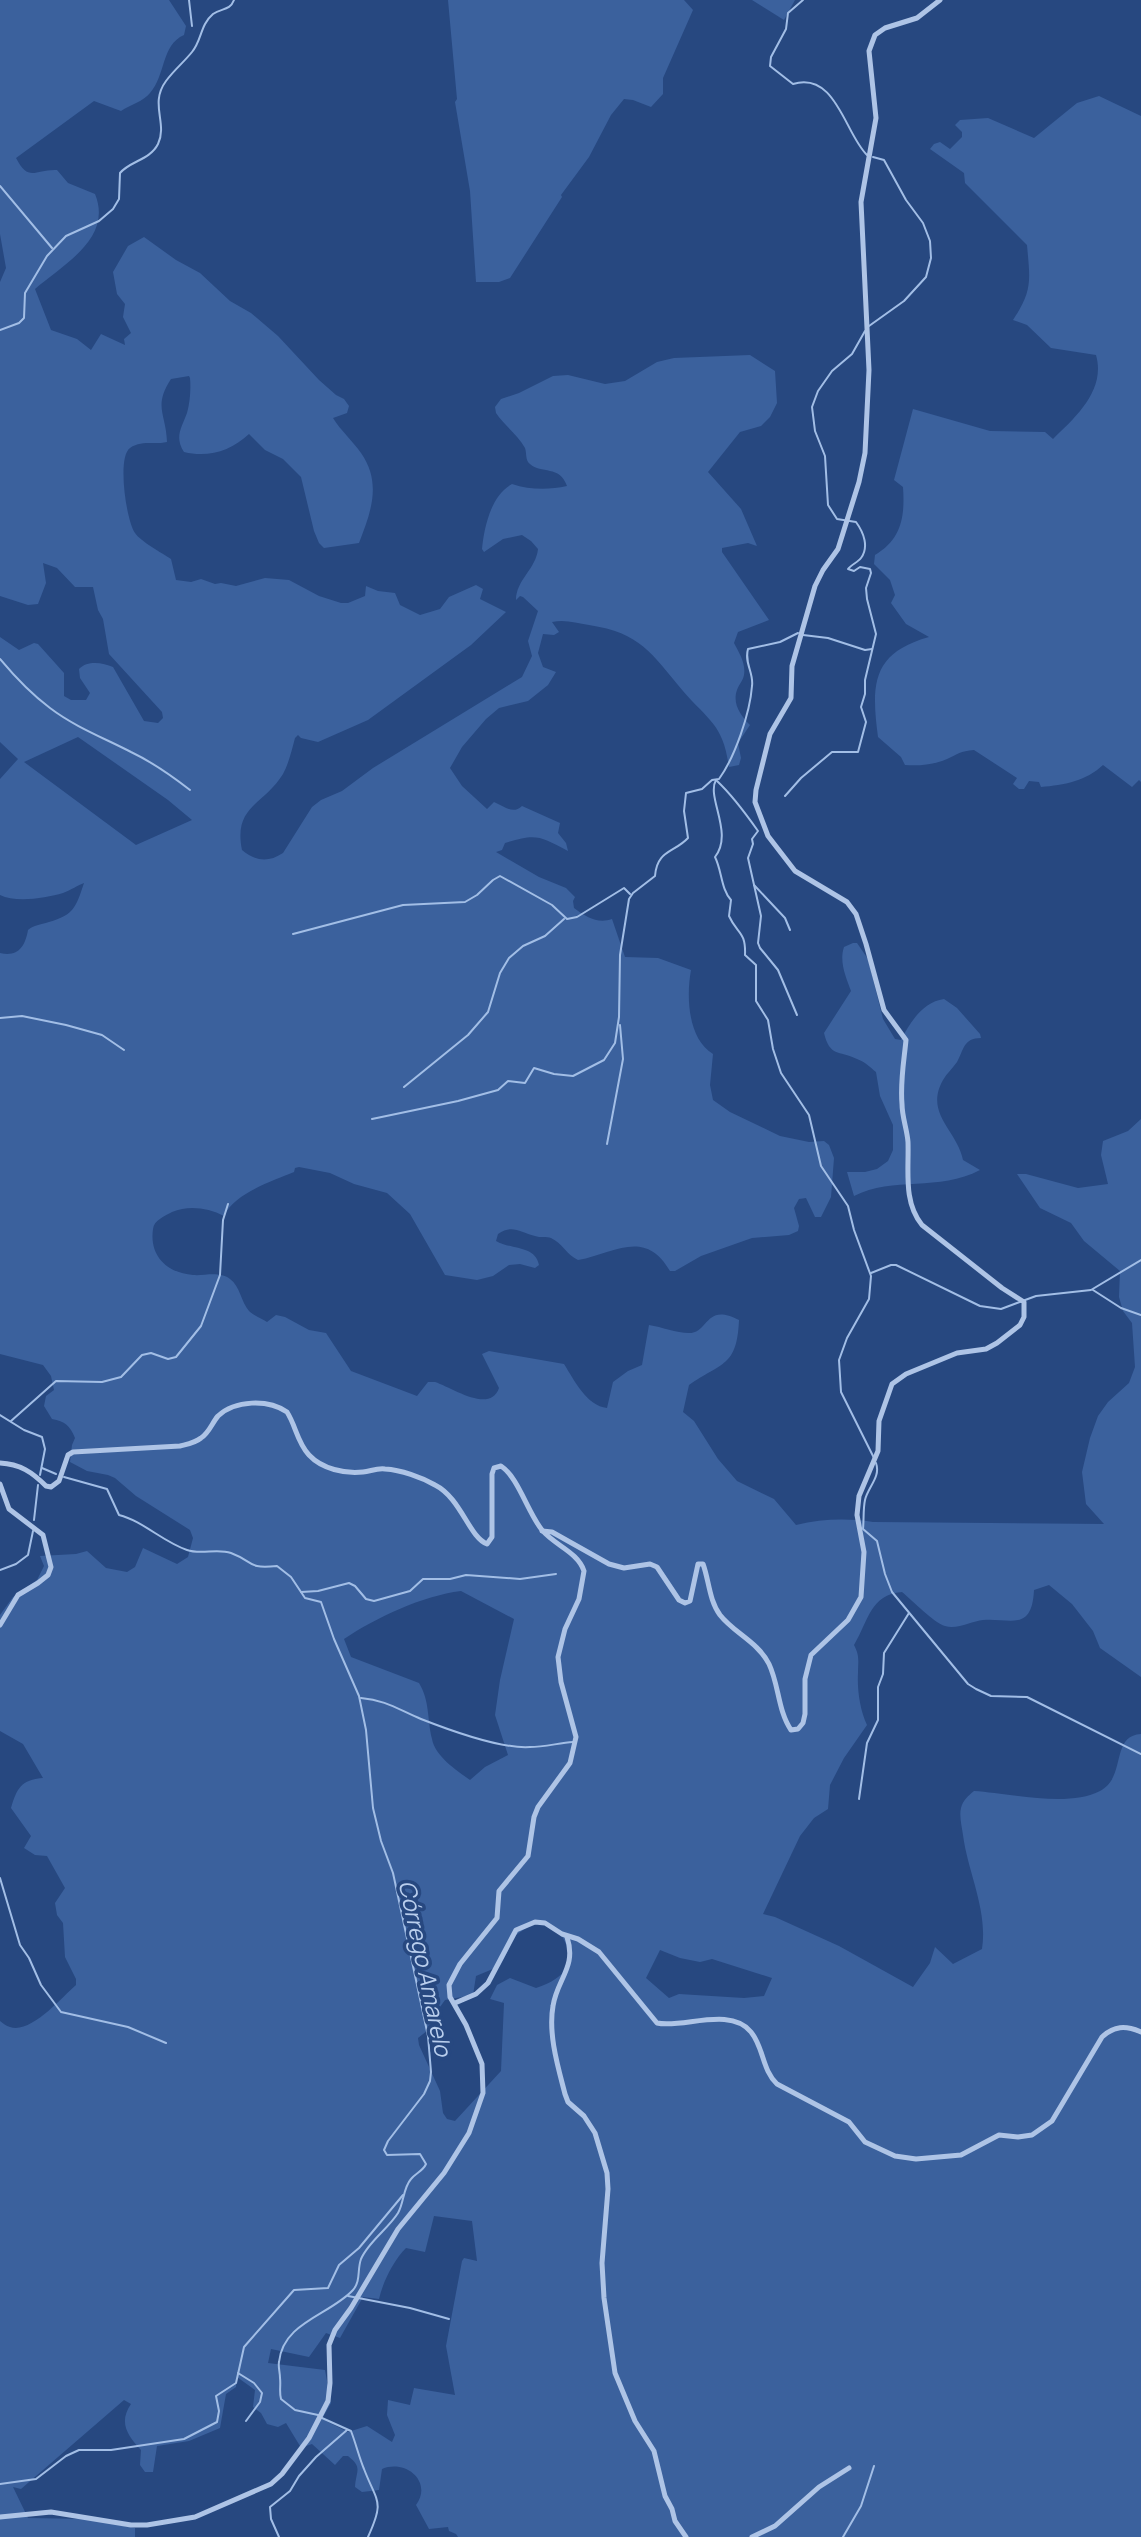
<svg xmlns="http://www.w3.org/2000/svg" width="1141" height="2537" font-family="Manrope,sans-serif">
  <rect width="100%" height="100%" fill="#274880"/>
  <g fill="#3b619d" fill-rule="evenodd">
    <path d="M0,0H169L186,26L184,35C161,45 166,75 150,93C144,101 130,105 121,111L94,101L16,158C29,183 35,169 57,170L68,183L95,194C113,238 64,264 35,289L51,330L77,339L91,350L101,334L125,345L124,339L131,333L123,317L125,304L117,294L113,272L128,246L144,237L176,260L200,273L230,301L251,313L278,336L319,380L336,395L344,399L349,406L347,413L333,418C341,431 352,440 361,453C382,483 371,512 359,543L324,548L319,543L314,531L301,477L283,459L265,450L249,434C231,451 208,458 184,452C174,437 182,427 187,413C190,403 191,388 190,378L189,376L171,379C153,407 166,413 167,442C155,445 142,440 130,448C117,457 126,520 135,533C140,541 162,553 171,559L176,580L191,582L201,579L215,584L221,583L236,586L265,578L289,580L319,596L341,603H348L365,596L366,586L378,591L395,593L400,605L420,615L440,609L449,597L476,585L483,589L480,599L506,612L471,645L368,720L318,742L301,738L298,735L295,738C292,749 289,763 283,774C264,805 233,806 242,850C255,861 268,863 283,853L312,807L321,800L342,791L373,768L522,677L532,656L528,641L538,611L523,597L520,596L516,600C516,580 536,569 538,549L531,541L522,535L503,539L484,552L482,549C484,528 491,495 512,484C530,490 549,490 567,486C560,465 541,474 530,464C525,460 527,454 525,448C518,435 504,425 496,413L495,407L501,399L519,393L553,376L568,375L605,384L625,381L657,362L674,358L750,355L775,371L777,403L770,417L761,426L740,432L708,472L741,509L757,546L748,543L722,548V552L769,620L738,632L734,643C739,653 746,663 744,675C743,681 739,684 737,690C732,704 741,716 750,725L738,743L741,758L739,765L729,767C723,724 709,721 683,691C651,653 641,633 589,625C576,623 565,619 552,622L559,632L554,635L543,634L538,653L543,667L556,672L548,685L528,701L499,708L486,719L462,747L450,768L462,786L487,809L494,802C504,806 513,815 522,806L560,823L558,833L566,843L568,851C540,836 536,833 505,843L502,850L496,852L539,877L566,888L575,897L573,901L574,908C586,917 598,924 612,919L625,957L658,958L691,970C686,997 688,1039 713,1054L710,1085L713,1100L730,1112L780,1136L809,1142L824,1141L829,1145L834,1158L831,1197L821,1217H815L806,1198L799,1199L794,1208L799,1226L798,1231L789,1235L752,1238L701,1256L675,1271H670C645,1228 615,1253 578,1260C567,1255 562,1243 551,1238C547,1236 540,1238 535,1236C520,1232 512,1224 498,1234L496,1241C511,1250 535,1245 539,1265L535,1268L520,1264L509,1265L493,1276L477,1280L445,1275L410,1214L387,1193L354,1184L330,1173L299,1167L295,1168L294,1172C273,1181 234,1193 224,1216C208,1208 189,1205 172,1212C165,1216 154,1220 153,1229C149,1257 168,1273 193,1275C205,1276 219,1271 230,1279C240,1286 241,1302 249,1311C253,1315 262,1319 267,1322L276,1315L285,1317L309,1330L326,1333L351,1371L417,1396L428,1382H435C453,1388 490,1414 499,1388L482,1354L489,1351L564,1364C574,1380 587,1406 607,1408L613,1382L628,1371L642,1365L649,1325C662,1327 676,1333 689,1333C709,1333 705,1302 739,1320C737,1367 722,1362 689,1385L683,1412L694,1421L718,1459L737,1481L774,1499L796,1525C822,1519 846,1518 873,1522L1104,1524L1086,1504L1082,1472L1090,1438L1098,1416L1108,1402L1129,1383L1135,1367L1132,1323L1123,1311L1119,1297L1120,1271L1084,1241L1071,1223L1040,1208L1017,1174H1026L1078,1188L1108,1184L1101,1155L1103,1141L1128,1131L1141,1119V1677L1100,1648L1093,1631L1072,1604L1049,1585L1034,1590C1032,1632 1011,1618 983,1620C972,1621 957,1630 945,1626C934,1623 913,1601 902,1592C870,1595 869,1620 854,1645C860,1656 858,1662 858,1673C857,1690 860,1710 867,1725L844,1758L830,1785L828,1809L814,1818L800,1836L763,1914L775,1917L839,1946L913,1987L930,1963L935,1947L953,1964L982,1949C988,1910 968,1873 963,1835C962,1827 959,1816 961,1808C963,1800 968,1796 974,1791C1008,1793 1068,1808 1100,1791C1127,1777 1110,1736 1141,1734V2537H458L456,2534L449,2531L448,2527L429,2529L416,2505C433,2482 406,2459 382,2469L379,2490L362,2492L355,2487C356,2470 363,2468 348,2456H343L335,2465L312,2444L303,2447L300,2446L286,2423L278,2427L267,2424L261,2413L253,2407L255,2390L237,2377L236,2387L226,2394L220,2428L189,2441L157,2446L153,2472H145L140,2465L141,2450C128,2436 118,2423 131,2404L124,2400L21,2489L13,2487L28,2518L86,2519L135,2528V2537H0V2021C3,2023 6,2026 10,2027C31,2034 61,1998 76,1985V1979L65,1957L63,1923L57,1915L55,1903L65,1888L47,1856L35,1855L24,1848L31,1836L11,1808C17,1788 21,1780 43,1778L23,1744L0,1731V1615L13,1597L37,1580L44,1566L40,1556L76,1554L87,1551L106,1568L127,1572L135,1567L143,1548L177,1564L188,1557L193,1538L190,1530L136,1496L115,1478L108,1475L87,1471L70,1462L72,1445L75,1438C70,1426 65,1421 52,1419L44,1406L46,1396L54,1390L51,1376L43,1365L0,1354V953C18,957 25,947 28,930C34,925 40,925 49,922C74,915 76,907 84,883C78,885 71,890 63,893C46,898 16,903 0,895V779L18,759L0,742V637L19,650L34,643L38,644L64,673V696L71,700H86L90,693L80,678L79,669C88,660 103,663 113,667L144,721L158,723L163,718L162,712L109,654L103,619L98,610L93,587H75L57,568L43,563L46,583L38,604L28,605L0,596V282L6,268L0,234ZM78,737L168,800L192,820L136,845L24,762ZM461,1591L514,1619L500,1680L495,1715L508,1755L485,1767L470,1780C456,1770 435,1756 432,1739C427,1719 430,1701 419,1683L351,1657L344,1639C377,1617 422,1596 461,1591ZM532,1924C537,1924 544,1923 548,1925C565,1932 574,1955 564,1971C559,1979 545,1985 536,1988L510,1978L497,1985L490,1999L504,2003L501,2071L455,2121L447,2119L443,2113L440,2091L419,2045L418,2038L437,2023L440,2007L445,2000L473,1995L476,1976L500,1966L516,1935ZM660,1950L680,1958L700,1962L712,1959L772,1978L764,1996L744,1998L679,1994L669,1998L646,1978ZM434,2216L472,2221L477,2261L464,2258L462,2261L446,2346L455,2395L414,2388L410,2405L388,2400L387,2415L395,2435L392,2442L367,2426L348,2432L322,2419L331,2403L325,2370L268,2363L271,2349L309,2357L326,2333L340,2338L363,2297L379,2299C383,2282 393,2261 406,2248L425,2252Z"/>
    <polygon points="448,0 684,0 693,10 663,78 663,94 651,107 633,100 624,99 611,115 589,157 561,195 562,197 510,278 499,282 476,282 470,191 455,102 457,99"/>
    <polygon points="752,0 795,0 784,20"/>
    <path d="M1099,96L1141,116V782L1139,780L1132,787L1103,765C1086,781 1064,785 1041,787L1039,782L1029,781L1024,789H1019L1013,784L1017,778L974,750C960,751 958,754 947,759C933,765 919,766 905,765L901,757L878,737C871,684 872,653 929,637L906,624L891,603L895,595L890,580L874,564L875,555C902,539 905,516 903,487L894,480L913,409L990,431L1045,432L1053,439C1076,417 1106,390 1096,355L1051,348L1027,325L1013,320C1033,290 1030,280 1027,245L965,183L964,173L930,149L934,144L940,142L950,149L962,137V132L955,125L960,120L988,118L1034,138L1077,103Z"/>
    <path d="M853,943H857L868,959L883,1019L895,1039L901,1040C910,1022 923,1002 944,999L957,1008L980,1034L981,1038C963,1038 964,1050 957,1062C953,1068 947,1073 943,1080C924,1114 957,1130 963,1160L980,1170C939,1192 893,1176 854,1196L847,1172H865L877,1169L888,1161L893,1150V1125L880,1096L876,1072C870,1067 865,1062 857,1059C838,1050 830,1057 824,1033L851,991C846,977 839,962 844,947Z"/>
  </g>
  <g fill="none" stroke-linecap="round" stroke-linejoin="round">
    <g stroke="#a2bee6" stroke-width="2">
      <polyline points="189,0 192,26"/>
      <path d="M803,0L788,13L786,29L771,57L770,66L793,84C836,71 845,134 867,155"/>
      <polyline points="0,186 52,248"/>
      <polyline points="869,326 904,301 926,277 931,258 930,241 923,223 906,200 884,160 873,157"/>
      <path d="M0,330L19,323L24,318L25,293L47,256L66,236L99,221L113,209L119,199L120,173C130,161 150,160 158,144C168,123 149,104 166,81C174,70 184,62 192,52C202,40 200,25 213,14C221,8 230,11 234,0"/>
      <polyline points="803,635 828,638 865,650 872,649"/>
      <path d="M0,659C15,677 31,694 50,708C75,727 104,738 131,752C152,762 172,776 190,790"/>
      <path d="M716,780C706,797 734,833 715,857C722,871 721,889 731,900L729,916C737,934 746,931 745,955L756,965V1001L768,1020L773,1049L781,1073L809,1115L821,1166L848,1206L854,1230L871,1276L869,1299L847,1338L839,1360L841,1392L874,1458"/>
      <path d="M717,781C731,794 746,814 758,831L752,839L753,844L748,858L761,916L758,943L760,948L778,970L797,1015"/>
      <path d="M785,796L801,778L832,752H858L866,722L861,707L865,694V680L876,634L867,599L866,588L871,573L870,569L860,567L854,571L848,569C851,565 858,562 861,558C869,547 864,533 856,522L837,519L828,505L825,456L815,431L812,407L818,391L832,371L852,354L865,331"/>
      <polyline points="754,885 785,918 790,930"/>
      <polyline points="293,934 403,905 465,902 477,895 493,880 500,876 552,905 567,919 577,917 624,888 630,894"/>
      <polyline points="0,1018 22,1016 66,1025 102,1035 124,1050"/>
      <polyline points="404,1087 468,1035 488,1012 500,973 509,958 523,946 545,936 564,919"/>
      <path d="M372,1119L458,1101L498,1090L508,1081L525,1083L534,1068L554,1074L573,1076L604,1060L615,1043L619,1017L620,955L629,899L633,893L655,876C657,850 674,853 688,838L684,811L686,793L702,789L712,780L719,779C735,757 750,713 752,686C754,673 744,663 748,649L780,642L798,633"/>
      <polyline points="607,1144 623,1059 620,1025"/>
      <polyline points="871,1273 891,1265 896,1265 980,1306 1001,1309 1036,1296 1091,1290 1141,1260"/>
      <polyline points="1093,1290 1121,1308 1141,1315"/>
      <polyline points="0,1415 24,1430 42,1437 45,1449 40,1475"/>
      <polyline points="11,1421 56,1381 102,1382 121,1377 142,1355 151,1353 168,1359 176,1357 201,1326 220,1275 223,1220 228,1204"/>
      <path d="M876,1463C881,1477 868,1487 865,1500C863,1509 864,1520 863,1529L877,1541L885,1574L892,1592L968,1684L976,1689L991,1696L1027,1697L1141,1754"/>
      <polyline points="42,1468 56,1474"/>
      <path d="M64,1477L107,1489L119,1515C143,1521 163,1542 187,1550C201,1555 217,1548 231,1553C255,1562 246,1569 277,1566L291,1577L305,1598L321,1602L334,1639L359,1696L366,1730L373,1808L381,1841L393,1873L428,2036L431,2072L430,2081L424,2094L388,2141L384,2150L387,2155L420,2154L426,2164C423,2171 416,2173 411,2179C403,2188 404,2203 398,2213C388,2229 368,2242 361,2259C357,2270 361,2281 353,2290C330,2315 283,2322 279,2362C278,2367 280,2372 280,2378C281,2385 279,2392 281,2399L295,2410L318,2415"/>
      <polyline points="34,1520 38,1485"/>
      <polyline points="0,1570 16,1564 28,1555 33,1531"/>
      <polyline points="301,1592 318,1591 349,1583 355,1586 366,1599 374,1601 410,1591 423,1579 450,1579 466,1575 520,1579 556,1574"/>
      <path d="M361,1698C386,1700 399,1710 421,1719C449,1730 501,1749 530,1747C544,1747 559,1743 573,1742"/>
      <polyline points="859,1799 867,1743 878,1720 878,1687 883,1674 884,1653 909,1613"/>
      <polyline points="0,1878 20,1945 29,1958 41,1985 61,2012 128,2027 166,2043"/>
      <polyline points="348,2296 410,2308 449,2319"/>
      <polyline points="238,2373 254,2383 262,2393 260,2402 246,2421"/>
      <path d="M322,2418L351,2431C356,2444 359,2457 364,2469C377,2503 385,2500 368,2537"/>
      <polyline points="0,2484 36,2479 66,2456 79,2450 111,2450 184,2439 217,2422 219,2411 216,2396 236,2383 244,2347 294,2290 328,2288 339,2265 359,2248 403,2195"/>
      <polyline points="279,2537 271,2519 270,2507 290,2491 299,2476 316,2457 347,2430"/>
      <polyline points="843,2537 861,2506 874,2466"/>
    </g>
    <g stroke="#aec4e6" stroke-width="5">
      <path d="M0,1463C20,1464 32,1472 46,1486L51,1487L59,1481L68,1455L73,1452L180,1446C188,1444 195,1443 201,1438C209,1433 212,1423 218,1416C235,1400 268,1399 287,1412C296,1426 297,1442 309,1455C322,1469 345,1474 363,1472C371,1471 377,1468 385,1469C401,1470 421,1477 435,1485C461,1498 469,1537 487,1544L492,1537V1474L494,1468L501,1466C518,1477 528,1513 542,1530C554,1545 578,1552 584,1571L579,1599L565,1629L558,1657L561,1682L576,1737L570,1763L538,1807L534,1817L528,1856L499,1891L497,1918L460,1964L449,1985L450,1997L466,2025L482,2064L483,2093L469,2133L444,2173L398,2229L351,2308L335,2330L329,2345L330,2383L328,2401L309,2438L282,2474L271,2484L195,2517L147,2525H131L51,2512L0,2517"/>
      <polyline points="0,1484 9,1509 43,1535 51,1567 48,1575 38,1583 18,1595 0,1625"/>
      <path d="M542,1531L552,1532L609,1564L624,1568L650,1564L657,1567L679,1600L685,1603L690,1601L698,1564H703C709,1580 709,1600 720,1615C734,1633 758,1642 769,1664C779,1685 778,1711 791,1730L798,1729L803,1723L805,1714V1679L811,1655L848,1620L861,1597L864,1552L857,1515L859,1496L878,1451L879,1421L892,1384L906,1374L957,1353L986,1349L997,1343L1020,1325L1024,1317V1302L1002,1288L922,1225C903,1202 909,1170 908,1142C907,1129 902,1117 902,1104C900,1082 904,1061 906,1040L884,1010L866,944L856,914L847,902L795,871L768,836L755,802L756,790L770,734L791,698L792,666L815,586L823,570L838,549L859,482L865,453L869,370L861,202L876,118L869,51L875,35L885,28L917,18L940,0"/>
      <path d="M567,1937C577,1967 557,1979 553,2006C548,2034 558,2067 565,2094L568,2102L584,2116L595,2133L607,2173L608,2189L602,2263L604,2298L615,2373L635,2421L654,2451L665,2496L672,2509L675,2521L686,2537"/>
      <path d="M455,2003L476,1994L488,1983L516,1930L535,1922L545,1923L562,1934L578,1939L599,1952L657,2023C682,2029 730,2006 751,2032C764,2048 762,2070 777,2084L849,2122L865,2142L895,2156L916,2159L961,2155L999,2135L1018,2137L1032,2135L1052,2121L1102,2037C1114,2026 1125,2025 1141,2032"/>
      <polyline points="752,2537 775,2526 819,2487 849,2468"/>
    </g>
  </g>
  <g text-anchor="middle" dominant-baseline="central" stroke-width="7" stroke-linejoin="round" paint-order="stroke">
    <g font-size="23" font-style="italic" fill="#b9ceed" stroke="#274880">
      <text transform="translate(426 1968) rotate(78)">Córrego Amarelo</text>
    </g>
  </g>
</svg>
